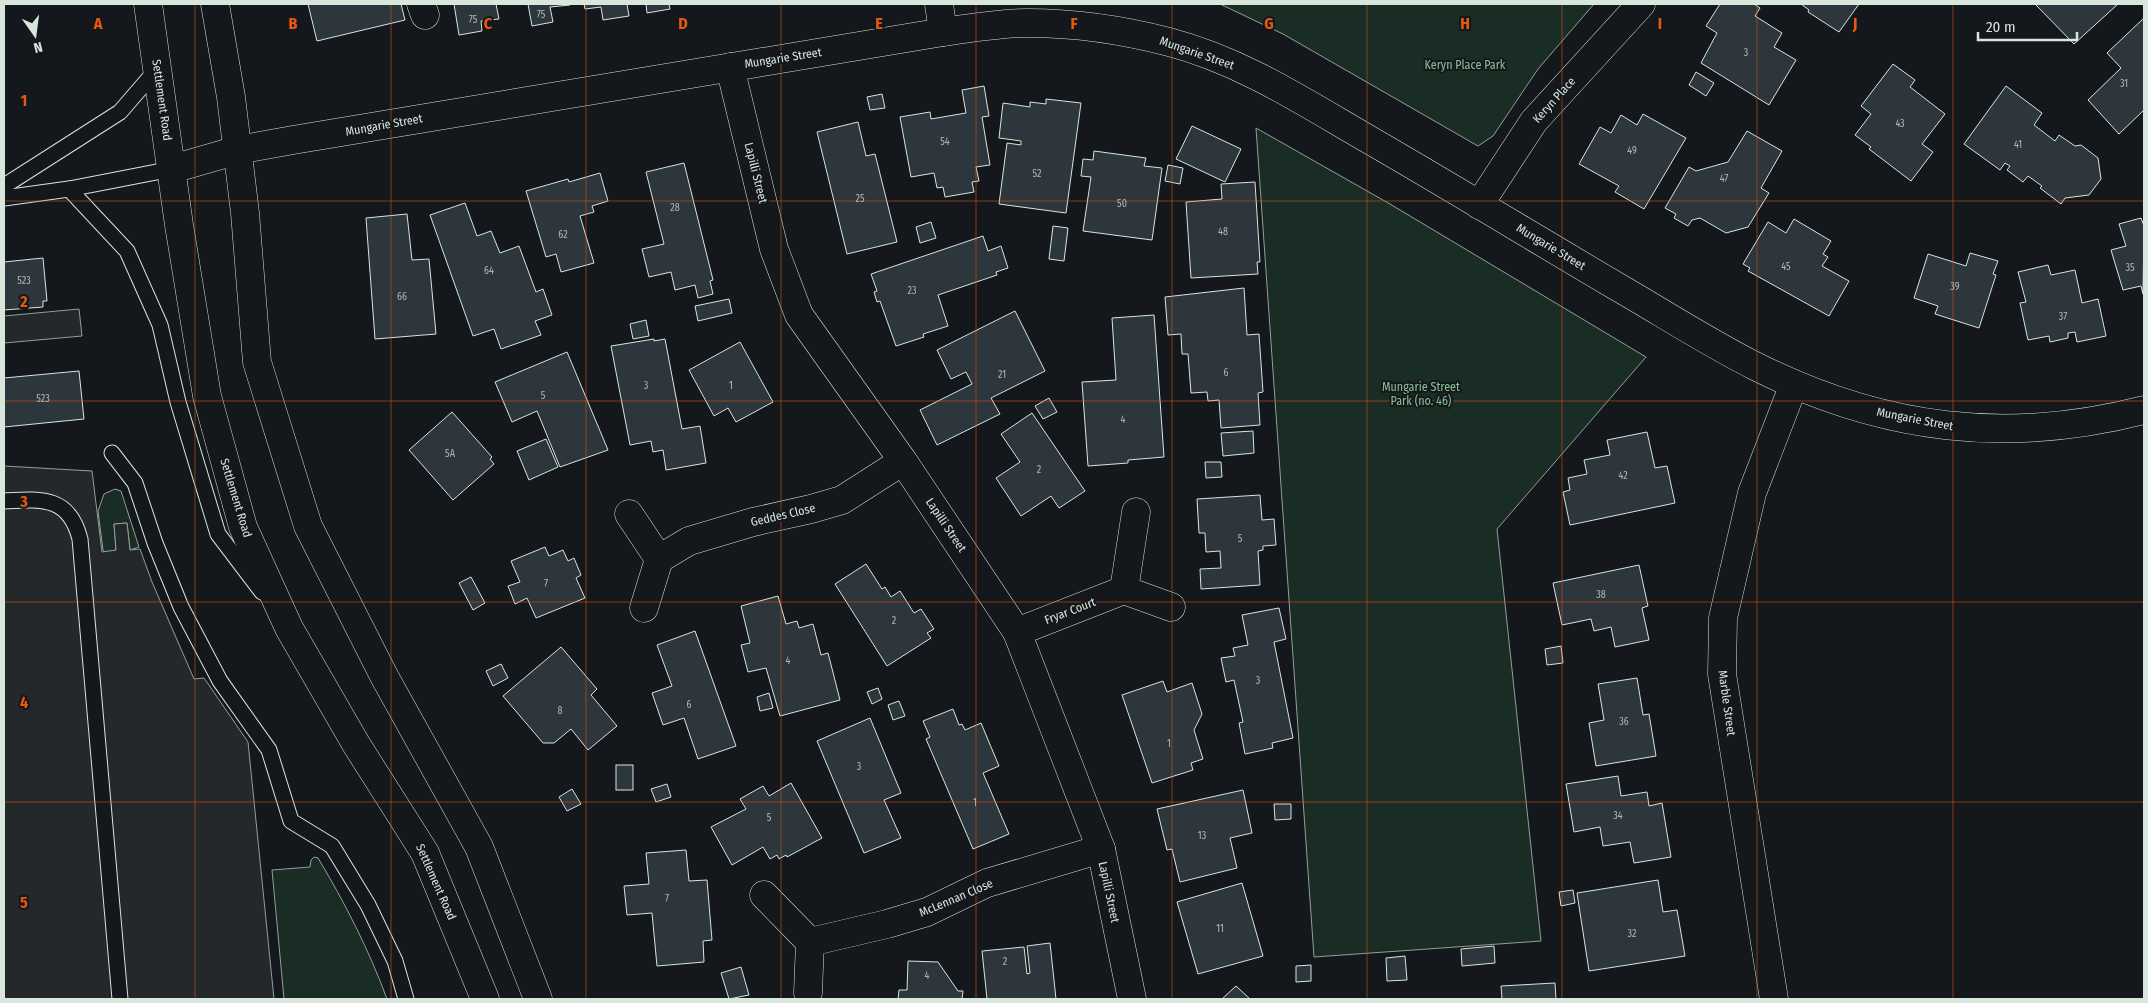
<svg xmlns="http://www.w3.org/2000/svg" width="2148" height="1003" font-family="'Fira Sans Condensed',sans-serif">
  <rect width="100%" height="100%" fill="#14181c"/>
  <g fill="#1a2d24" stroke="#939e99">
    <polygon points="1220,4 1594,4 1538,69 1493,136 1478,146 1283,34"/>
    <polygon points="1256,128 1390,204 1646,357 1497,529 1541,941 1314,957"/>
    <polygon points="115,489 121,491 139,547 130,550 127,523 114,524 116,550 105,552 103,550 98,511 104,494"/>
    <path d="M314,857L318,858C345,903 369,950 387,999H284L272,870L310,867L311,860Z"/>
  </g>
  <g fill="#24282b" stroke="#939e99">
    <polygon points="79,309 82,336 4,343 4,316"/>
    <polygon points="4,466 92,471 102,552 116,550 114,524 127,523 130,550 140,549 152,582 194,679 204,678 248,742 274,999 4,999"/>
  </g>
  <g fill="#2c363c" stroke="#d8e6dc">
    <polygon points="308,4 401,4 405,20 317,41"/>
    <polygon points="454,4 496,4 499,19 481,21 482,31 459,35"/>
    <polygon points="528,4 570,4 570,5 550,7 553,22 532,26"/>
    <polygon points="584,4 627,4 629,16 603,20 601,7 585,9"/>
    <polygon points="646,4 669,4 670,9 647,13"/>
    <polygon points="1720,4 1754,4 1760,8 1755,16 1782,33 1774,47 1796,60 1769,105 1701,63 1717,33 1706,26"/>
    <polygon points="1801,4 1859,4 1839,32 1808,12 1809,10"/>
    <polygon points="2035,4 2118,4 2074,44"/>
    <polygon points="2144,18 2144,110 2119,134 2088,100 2121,68 2107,53"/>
    <polygon points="1893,64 1915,80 1910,87 1945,114 1922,144 1933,152 1911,181 1869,149 1871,147 1855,135 1871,114 1861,106"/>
    <polygon points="1696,72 1714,83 1706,96 1689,85"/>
    <polygon points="984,86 989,116 982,117 990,165 976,167 979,181 972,182 974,192 945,197 943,187 937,188 934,173 911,177 900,117 930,112 931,119 966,113 962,90"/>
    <polygon points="2006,86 2042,113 2034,125 2055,141 2059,135 2075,146 2081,145 2098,158 2101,179 2089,195 2065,198 2061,204 2040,188 2042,186 2028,176 2023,182 2007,170 2010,166 2005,163 2000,170 1964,144"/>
    <polygon points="882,94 885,108 870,110 867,97"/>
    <polygon points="1046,99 1081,103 1066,213 999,204 1007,143 1021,145 1021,141 999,138 1003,103 1030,107 1030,102 1046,104"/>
    <polygon points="1643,114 1686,138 1644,209 1615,192 1619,186 1579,164 1600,127 1611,133 1621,115 1637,125"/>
    <polygon points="858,122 866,156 875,154 897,242 847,254 817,132"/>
    <polygon points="1192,126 1241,149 1225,182 1176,159"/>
    <polygon points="1747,131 1782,151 1761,188 1769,193 1748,227 1726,233 1700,218 1692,220 1688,226 1674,218 1676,214 1665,208 1689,167 1696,171 1728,162"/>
    <polygon points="1094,151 1146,158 1144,166 1162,168 1152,240 1083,231 1091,177 1081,176 1083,159 1093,160"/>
    <polygon points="684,163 713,280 710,281 713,294 698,298 695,285 675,290 671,272 649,277 642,249 664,244 646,172"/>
    <polygon points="1168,165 1183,168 1180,184 1165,181"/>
    <polygon points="600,173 608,201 592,206 594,212 580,216 594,263 561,272 556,254 546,257 526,191 568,179 569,182"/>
    <polygon points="1255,182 1260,262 1257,262 1258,274 1191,278 1186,202 1222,199 1221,184"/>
    <polygon points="465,203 477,236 491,231 500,253 519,246 536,292 543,289 552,315 535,321 541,335 501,349 494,329 473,336 430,215"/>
    <polygon points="407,214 412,260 429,259 436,334 375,339 366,218"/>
    <polygon points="2141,218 2144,226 2143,294 2141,286 2123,290 2111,250 2126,246 2119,224"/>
    <polygon points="1794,219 1831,241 1823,254 1828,257 1822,266 1849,281 1829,316 1748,271 1750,268 1743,264 1768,222 1786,233"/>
    <polygon points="931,222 936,238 920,243 916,227"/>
    <polygon points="1053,226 1068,228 1064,261 1049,259"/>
    <polygon points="983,236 988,251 1001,246 1008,268 996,272 997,275 938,295 948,326 923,334 924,337 896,346 880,301 877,302 874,292 877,291 871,274"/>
    <polygon points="1970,253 1998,261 1993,274 1996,275 1979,328 1935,314 1938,306 1914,298 1928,254 1966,266"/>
    <polygon points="43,258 47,301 43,301 43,307 4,310 4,262"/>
    <polygon points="2048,265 2051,275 2075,270 2082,303 2098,299 2106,336 2077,342 2075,332 2068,333 2068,338 2050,342 2049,336 2028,340 2020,303 2026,302 2018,272"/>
    <polygon points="1244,288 1247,335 1259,334 1263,392 1258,393 1260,425 1221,428 1219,400 1208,401 1207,392 1191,393 1188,354 1182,354 1181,334 1168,335 1165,297"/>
    <polygon points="729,299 732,313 698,321 695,306"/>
    <polygon points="1015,311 1045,371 991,398 1000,414 937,445 920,410 972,384 966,372 951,379 937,350"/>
    <polygon points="1154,315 1164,457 1128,460 1128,463 1088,466 1082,382 1116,380 1112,318"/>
    <polygon points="646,320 649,336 633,339 630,324"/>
    <polygon points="654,339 654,341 665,339 682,429 700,426 706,463 666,470 663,450 653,452 651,441 630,445 611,346"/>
    <polygon points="740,342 773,402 736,422 728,408 714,416 689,370"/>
    <polygon points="567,352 608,450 560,467 537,411 512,422 495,382"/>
    <polygon points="79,371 84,419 4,427 4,378"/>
    <polygon points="1049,398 1057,412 1043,419 1035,406"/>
    <polygon points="452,412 492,457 490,459 494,464 453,500 409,450"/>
    <polygon points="1032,413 1085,491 1059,508 1051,496 1021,516 996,478 1020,462 1001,434"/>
    <polygon points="1253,431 1254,453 1223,456 1221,433"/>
    <polygon points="1647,432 1655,468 1667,466 1675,503 1570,525 1563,492 1570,490 1568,478 1587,474 1584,460 1610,455 1607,440"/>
    <polygon points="546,439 558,467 529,480 517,451"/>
    <polygon points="1205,462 1221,462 1222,477 1206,478"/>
    <polygon points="1260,495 1262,520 1274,519 1276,545 1263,546 1263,550 1258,551 1260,585 1201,589 1200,569 1221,568 1220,551 1206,552 1205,533 1199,533 1197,499"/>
    <polygon points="545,547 549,556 563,550 568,561 574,558 581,575 576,578 585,598 536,618 527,598 515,604 508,586 520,582 511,561"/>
    <polygon points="866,564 882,589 885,587 891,597 900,591 914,613 921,609 934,629 927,633 931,638 887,666 835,584"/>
    <polygon points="1639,565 1648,606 1642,608 1649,640 1615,647 1611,627 1594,631 1591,619 1562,625 1553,583"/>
    <polygon points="471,577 485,603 473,610 459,583"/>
    <polygon points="778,596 786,624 797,621 799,628 813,624 821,655 828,653 840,700 780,716 766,668 748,672 741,645 750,643 741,606"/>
    <polygon points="1279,608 1286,639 1274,642 1293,738 1272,743 1273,748 1245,754 1239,723 1243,722 1234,680 1226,682 1221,658 1235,656 1233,648 1248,645 1242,615"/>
    <polygon points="695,631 736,746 698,759 684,718 663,725 652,693 672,686 657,645"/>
    <polygon points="1561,646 1563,663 1547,665 1545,649"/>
    <polygon points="561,647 597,689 591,695 617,726 588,750 571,729 554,743 543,743 503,696"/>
    <polygon points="501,664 508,678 493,686 486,671"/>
    <polygon points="1637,678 1643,715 1649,714 1656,756 1596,766 1589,723 1604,720 1598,684"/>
    <polygon points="1163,681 1167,692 1192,683 1202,714 1194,730 1203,759 1191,763 1193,770 1152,783 1122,695"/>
    <polygon points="878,688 882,699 872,704 867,692"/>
    <polygon points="769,693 773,708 760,711 757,697"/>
    <polygon points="899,701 905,716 893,720 888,705"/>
    <polygon points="953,709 959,725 962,724 965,730 981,723 999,766 983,773 1009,834 973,849 926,739 930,737 923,721"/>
    <polygon points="870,718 901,793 884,800 901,838 864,853 817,741"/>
    <rect x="616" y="765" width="17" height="25"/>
    <polygon points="1618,776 1621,796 1647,792 1649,806 1662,803 1671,857 1634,863 1630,842 1603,846 1600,827 1574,832 1566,784"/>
    <polygon points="791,783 822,838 787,857 786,855 779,859 777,855 770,859 763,847 732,865 711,827 746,809 740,799 763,786 769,796"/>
    <polygon points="667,784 671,797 656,802 651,789"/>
    <polygon points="572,789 581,804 567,811 559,797"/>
    <polygon points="1243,790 1252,833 1230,838 1237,868 1180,882 1172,849 1167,850 1157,809"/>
    <polygon points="1274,804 1291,804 1291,819 1275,820"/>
    <polygon points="686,850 689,881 707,880 712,940 703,941 704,962 657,966 652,913 627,915 624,886 649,884 646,853"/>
    <polygon points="1658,880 1663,912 1677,910 1685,956 1589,971 1577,893"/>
    <polygon points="1242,883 1263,956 1198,974 1177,902"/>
    <polygon points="1573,890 1575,903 1561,906 1559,892"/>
    <polygon points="1050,943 1056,999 987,999 982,951 1024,947 1027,974 1030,973 1027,946"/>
    <polygon points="1494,946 1495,963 1462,966 1461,949"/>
    <polygon points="1405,956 1407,980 1387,981 1386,958"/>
    <polygon points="908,961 938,962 958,991 963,991 962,999 898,999 899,990 907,990"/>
    <polygon points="1311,965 1311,981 1296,982 1296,966"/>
    <polygon points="741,967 749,995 729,999 721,973"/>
    <polygon points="1555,983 1556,999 1502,999 1501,986"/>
    <polygon points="1236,986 1250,999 1222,999"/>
  </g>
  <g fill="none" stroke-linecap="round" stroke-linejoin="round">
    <defs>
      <g id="lane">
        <polyline points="4,186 120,112 158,68"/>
        <polyline points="69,189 127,251 160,325 178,402 218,534 262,592"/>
        <polyline points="4,198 69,189 172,169"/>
        <polyline points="112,453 135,483 155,543 181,607 220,681 269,750 291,821 332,846 368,905 395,961 406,999"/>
        <path d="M4,501C42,499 69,496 80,539L120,999"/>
      </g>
      <g id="street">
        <polyline points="421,4 425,15"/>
        <polyline points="939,4 943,32"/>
        <polyline points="730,67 774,249 799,315 903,461 1017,632 1101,849 1132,999"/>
        <polyline points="1479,205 1534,121 1641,4"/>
        <polyline points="629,514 659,559 644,608"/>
        <polyline points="659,559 689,541 753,522 811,509 842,500 903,461"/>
        <polyline points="1124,590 1136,512"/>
        <polyline points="1017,632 1124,590 1171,607"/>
        <polyline points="764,895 810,942 808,993"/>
        <polyline points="810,942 887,924 927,912 987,883 1101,849"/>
        <polyline points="1774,999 1722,674 1723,618 1752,493 1794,384"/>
      </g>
      <path id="secondary" d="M172,169L238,150L293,140L943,32C971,28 999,23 1027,23C1075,23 1123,30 1169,42C1242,61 1304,102 1368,139C1451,187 1533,237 1616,286C1663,313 1709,343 1757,367C1883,430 2008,445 2144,410"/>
      <g id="primary">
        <polyline points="148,4 179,225 207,396 243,527 289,628 356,744 425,853 485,999"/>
        <polyline points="215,4 231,97 245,213 257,362 308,526 384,676 479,847 538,999"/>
      </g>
    </defs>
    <use href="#lane" stroke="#d8e6dc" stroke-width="17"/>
    <use href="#street" stroke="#d8e6dc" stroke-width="29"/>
    <use href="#secondary" stroke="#d8e6dc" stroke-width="29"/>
    <use href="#primary" stroke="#d8e6dc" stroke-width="29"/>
    <use href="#lane" stroke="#14181c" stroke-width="15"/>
    <use href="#street" stroke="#14181c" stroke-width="28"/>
    <use href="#secondary" stroke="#14181c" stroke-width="28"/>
    <use href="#primary" stroke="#14181c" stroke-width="28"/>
  </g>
  <path fill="none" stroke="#e8590c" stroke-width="1" stroke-opacity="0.55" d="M195,4V999M391,4V999M586,4V999M781,4V999M976,4V999M1172,4V999M1367,4V999M1562,4V999M1757,4V999M1953,4V999M4,201H2144M4,401H2144M4,602H2144M4,802H2144"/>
  <g text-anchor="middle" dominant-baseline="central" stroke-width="4" stroke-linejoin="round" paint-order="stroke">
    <g font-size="10" fill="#adbab4">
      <text x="541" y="15">75</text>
      <text x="473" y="20">75</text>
      <text x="1746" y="53">3</text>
      <text x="2124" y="84">31</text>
      <text x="1900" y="124">43</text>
      <text x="945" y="142">54</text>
      <text x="2018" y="145">41</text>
      <text x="1632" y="151">49</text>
      <text x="1037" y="174">52</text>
      <text x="1724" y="179">47</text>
      <text x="860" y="199">25</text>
      <text x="1122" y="204">50</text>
      <text x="675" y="208">28</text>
      <text x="1223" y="232">48</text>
      <text x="563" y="235">62</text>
      <text x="1786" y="267">45</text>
      <text x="2130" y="268">35</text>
      <text x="489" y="271">64</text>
      <text x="24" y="281">523</text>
      <text x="1955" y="287">39</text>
      <text x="912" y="291">23</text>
      <text x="402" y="297">66</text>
      <text x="2063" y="317">37</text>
      <text x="1226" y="373">6</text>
      <text x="1002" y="375">21</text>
      <text x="646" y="386">3</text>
      <text x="731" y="386">1</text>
      <text x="543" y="396">5</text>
      <text x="43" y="399">523</text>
      <text x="1123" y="420">4</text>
      <text x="450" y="454">5A</text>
      <text x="1039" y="470">2</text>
      <text x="1623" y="476">42</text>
      <text x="1240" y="539">5</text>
      <text x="546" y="584">7</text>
      <text x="1601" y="595">38</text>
      <text x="894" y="621">2</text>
      <text x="788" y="661">4</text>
      <text x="1258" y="681">3</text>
      <text x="689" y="705">6</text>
      <text x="560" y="711">8</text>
      <text x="1624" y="722">36</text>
      <text x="1169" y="744">1</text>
      <text x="859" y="767">3</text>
      <text x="975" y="803">1</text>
      <text x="1618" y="816">34</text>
      <text x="769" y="818">5</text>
      <text x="1202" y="836">13</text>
      <text x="667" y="899">7</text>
      <text x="1220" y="929">11</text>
      <text x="1632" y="934">32</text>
      <text x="1005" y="962">2</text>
      <text x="927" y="976">4</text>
    </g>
    <g font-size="12" fill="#d8e6dc" stroke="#14181c">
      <text transform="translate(1197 53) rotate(19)">Mungarie Street</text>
      <text transform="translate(783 58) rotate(-9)">Mungarie Street</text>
      <text transform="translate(162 100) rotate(82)">Settlement Road</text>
      <text transform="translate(1554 100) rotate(-48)">Keryn Place</text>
      <text transform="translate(384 125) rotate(-10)">Mungarie Street</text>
      <text transform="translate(756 173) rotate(76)">Lapilli Street</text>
      <text transform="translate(1551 247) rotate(31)">Mungarie Street</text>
      <text transform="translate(1915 419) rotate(11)">Mungarie Street</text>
      <text transform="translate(236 498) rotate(73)">Settlement Road</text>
      <text transform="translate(783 515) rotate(-13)">Geddes Close</text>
      <text transform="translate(946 525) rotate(56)">Lapilli Street</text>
      <text transform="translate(1070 611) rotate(-21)">Fryar Court</text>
      <text transform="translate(1727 703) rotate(82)">Marble Street</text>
      <text transform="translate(436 882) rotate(66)">Settlement Road</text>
      <text transform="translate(1109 892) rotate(78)">Lapilli Street</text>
      <text transform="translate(956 898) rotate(-23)">McLennan Close</text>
    </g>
    <g font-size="12" fill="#8ac095" stroke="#14181c">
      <text x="1465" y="65">Keryn Place Park</text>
      <text x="1421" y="387">Mungarie Street<tspan x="1421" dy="14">Park (no. 46)</tspan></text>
    </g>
  </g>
  <g font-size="16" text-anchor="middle" font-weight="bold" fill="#e8590c" stroke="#14181c" stroke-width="4" stroke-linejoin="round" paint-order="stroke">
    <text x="98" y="29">A</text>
    <text x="293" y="29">B</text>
    <text x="488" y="29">C</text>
    <text x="683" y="29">D</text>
    <text x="879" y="29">E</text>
    <text x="1074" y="29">F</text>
    <text x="1269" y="29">G</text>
    <text x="1465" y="29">H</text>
    <text x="1660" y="29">I</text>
    <text x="1855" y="29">J</text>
    <text x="24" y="106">1</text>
    <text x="24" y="307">2</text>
    <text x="24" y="507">3</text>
    <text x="24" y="708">4</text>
    <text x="24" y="908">5</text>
  </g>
  <rect width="2148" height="1003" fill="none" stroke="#d8e6dc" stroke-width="10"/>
  <g transform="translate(35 35) rotate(166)" stroke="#14181c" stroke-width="4" paint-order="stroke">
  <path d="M0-4L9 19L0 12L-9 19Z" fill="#d8e6dc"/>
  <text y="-8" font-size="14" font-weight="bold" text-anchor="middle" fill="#d8e6dc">N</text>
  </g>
  <path d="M1978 32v8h99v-8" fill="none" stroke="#d8e6dc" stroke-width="2.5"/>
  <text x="1986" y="32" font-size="15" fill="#d8e6dc" stroke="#14181c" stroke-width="4" paint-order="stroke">20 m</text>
</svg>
